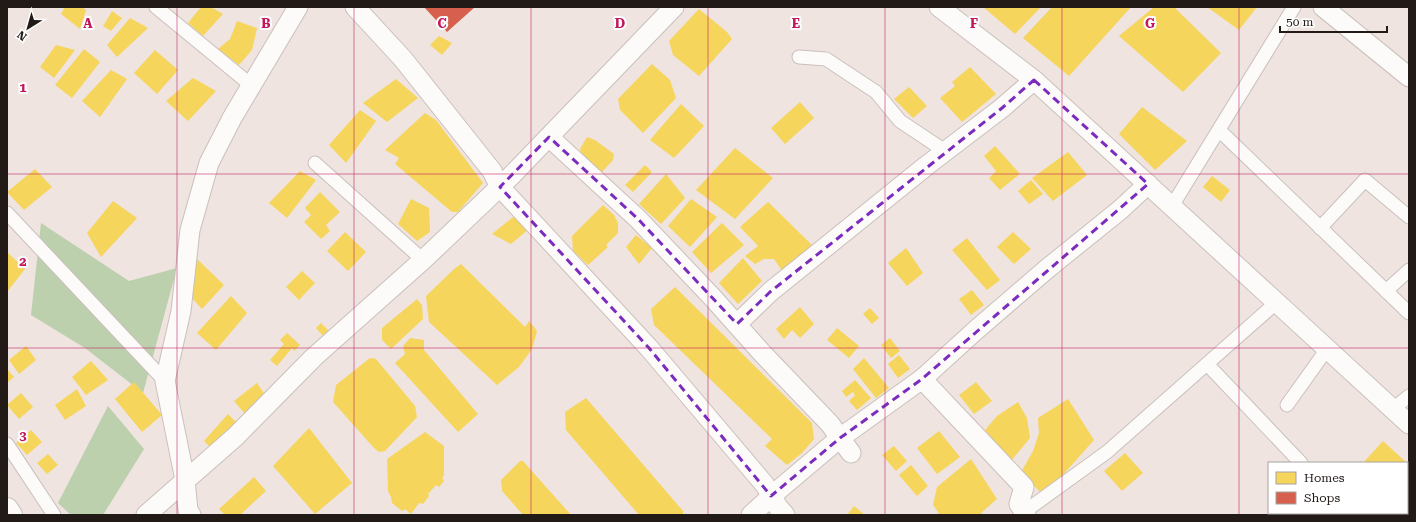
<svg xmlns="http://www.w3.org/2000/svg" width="1416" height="522" font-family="'Roboto Serif',serif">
  <rect width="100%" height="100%" fill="#efe4df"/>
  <g fill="#bcd0ad">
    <polygon points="41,223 129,281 177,268 143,393 85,348 31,315"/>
    <polygon points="108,406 144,449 103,515 71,515 58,503"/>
  </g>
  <g fill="#f6d55c">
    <polygon points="65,7 82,7 86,10 80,29 61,14"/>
    <polygon points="201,7 211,7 223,14 203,36 188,23"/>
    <polygon points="983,7 1041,7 1015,34"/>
    <polygon points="1052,7 1131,7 1069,76 1023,38"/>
    <polygon points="1154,7 1174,7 1221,53 1183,92 1119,36"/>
    <polygon points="1207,7 1257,7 1239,30"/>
    <polygon points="699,9 727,32 732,39 699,76 673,55 669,41"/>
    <polygon points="112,11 122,18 111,31 103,26"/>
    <polygon points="130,18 148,28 117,57 107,45"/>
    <polygon points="237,21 257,28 252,50 239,65 218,49 230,39"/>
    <polygon points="439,36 452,43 442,55 430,45"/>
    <polygon points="56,45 75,50 54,78 40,67"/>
    <polygon points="84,49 100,62 72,98 55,85"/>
    <polygon points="155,50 178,70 157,94 134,73"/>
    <polygon points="652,64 670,80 676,98 643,133 620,110 618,99"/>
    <polygon points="970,67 996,94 962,122 940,98 955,86 952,82"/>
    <polygon points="111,70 127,79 100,117 82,101"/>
    <polygon points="193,78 216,91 188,121 166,101"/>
    <polygon points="396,79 418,98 387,122 363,103"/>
    <polygon points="909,87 927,106 913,118 894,99"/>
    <polygon points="800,102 814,118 785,144 771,128"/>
    <polygon points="681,104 704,126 674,158 650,140"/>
    <polygon points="1142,107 1187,141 1155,170 1119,134"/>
    <polygon points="360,110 376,121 346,163 329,145"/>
    <polygon points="425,113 436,120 483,183 458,212 452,212 395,164 399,158 385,150"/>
    <polygon points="587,137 595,140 614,154 613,160 601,173 581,154 580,149"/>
    <polygon points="995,146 1020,174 1000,190 989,178 996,171 984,156"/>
    <polygon points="735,148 773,178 735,219 696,190"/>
    <polygon points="1068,152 1087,175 1053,201 1032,178"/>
    <polygon points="645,165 652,172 633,192 625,185"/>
    <polygon points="35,169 52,187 24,210 7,192"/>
    <polygon points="300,171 316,180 287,218 269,203"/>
    <polygon points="666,174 685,198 661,224 639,204"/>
    <polygon points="1212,176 1230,190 1221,202 1203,187"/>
    <polygon points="1031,180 1043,194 1029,204 1018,191"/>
    <polygon points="320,192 340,212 326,225 330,231 321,239 304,222 311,215 305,208"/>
    <polygon points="411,199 429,208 430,232 417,241 398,224"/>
    <polygon points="691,199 717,217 690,247 668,226"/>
    <polygon points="113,201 137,218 101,257 87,233"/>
    <polygon points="768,202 812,245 783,272 774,259 764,259 755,264 745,256 758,246 740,227"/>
    <polygon points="603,205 614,215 618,223 618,233 606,245 608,247 588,265 573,251 572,236"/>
    <polygon points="517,214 529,229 511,244 492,234"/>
    <polygon points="722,223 744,245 711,273 692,252"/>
    <polygon points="345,232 366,252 348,271 327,251"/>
    <polygon points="1013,232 1031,249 1014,264 997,247"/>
    <polygon points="636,235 652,248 639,264 626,247"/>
    <polygon points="967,238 1000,280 987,290 952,250"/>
    <polygon points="906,248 923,273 907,286 888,263"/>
    <polygon points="7,252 25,269 7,292"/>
    <polygon points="743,258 762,281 738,304 719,283"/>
    <polygon points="197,259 224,285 202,309 187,293 186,276"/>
    <polygon points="461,264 525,327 529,321 537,331 532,349 519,367 497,385 429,322 426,296 454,269"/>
    <polygon points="302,271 315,283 299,300 286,287"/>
    <polygon points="675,287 812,423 814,439 802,453 787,465 765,446 772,439 654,325 651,309"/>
    <polygon points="972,290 984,305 971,315 959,299"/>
    <polygon points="231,296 247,313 216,350 197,333"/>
    <polygon points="417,299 422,305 423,319 391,349 382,340 382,328"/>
    <polygon points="800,307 814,324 800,338 792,330 784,339 776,329"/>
    <polygon points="870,308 879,318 872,324 863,314"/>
    <polygon points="321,323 329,331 323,336 316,328"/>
    <polygon points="837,328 859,346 849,358 827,340"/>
    <polygon points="287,333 300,345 294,351 292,348 277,366 270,360 284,344 280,340"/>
    <polygon points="410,338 424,340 424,350 478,414 458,432 395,363 405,354 403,346"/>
    <polygon points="890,338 900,351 891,358 881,345"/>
    <polygon points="26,346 36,360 19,374 9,360"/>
    <polygon points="899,355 910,369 898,378 888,364"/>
    <polygon points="370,358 376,359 415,406 417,417 385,451 379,452 374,448 333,402 336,385"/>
    <polygon points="864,358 889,388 876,398 853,369"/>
    <polygon points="91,361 108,380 86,395 72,377"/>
    <polygon points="7,369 14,377 7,383"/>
    <polygon points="855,380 871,398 857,410 849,401 855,395 853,392 846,397 842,391"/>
    <polygon points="134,382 162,415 142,432 115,399"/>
    <polygon points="976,382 992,401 974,414 959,395"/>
    <polygon points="257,383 268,399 246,415 234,401"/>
    <polygon points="77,389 86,406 65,420 55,405"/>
    <polygon points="21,393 33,407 19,419 7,405"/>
    <polygon points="586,398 683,511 683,515 639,515 566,430 565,412"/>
    <polygon points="1068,399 1094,440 1044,496 1021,472 1033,451 1039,433 1038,418"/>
    <polygon points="1018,402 1027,418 1030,438 1010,462 985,430 997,416"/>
    <polygon points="228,414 237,423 213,450 204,441"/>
    <polygon points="309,428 352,483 315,514 273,466"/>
    <polygon points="31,430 42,442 27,455 16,443"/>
    <polygon points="939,431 960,457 937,474 917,448"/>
    <polygon points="425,432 444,446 444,475 442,478 444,481 439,487 436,485 428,494 429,496 423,504 419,503 411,514 405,509 402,511 392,503 391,497 388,491 387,459"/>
    <polygon points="1383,441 1407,463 1363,463"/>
    <polygon points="894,446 907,461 896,471 882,455"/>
    <polygon points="1125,453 1143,473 1122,491 1104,471"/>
    <polygon points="48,454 58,465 47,474 37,463"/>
    <polygon points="971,459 997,499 981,513 984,515 940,515 933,505 937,487"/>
    <polygon points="520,461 523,461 571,515 523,515 502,491 501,480"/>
    <polygon points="911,465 928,486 917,496 899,475"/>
    <polygon points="254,477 266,491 240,515 225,515 219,509"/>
    <polygon points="854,506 865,515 847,515"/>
  </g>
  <polygon fill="#d6604d" points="424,7 475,7 447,32"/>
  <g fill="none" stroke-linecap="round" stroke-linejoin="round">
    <defs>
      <g id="street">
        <polyline points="156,7 252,86"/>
        <polyline points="799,57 826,59 876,92 900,121 945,151"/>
        <polyline points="1219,130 1409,313"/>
        <polyline points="315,163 423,260"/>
        <polyline points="1172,206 1294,7"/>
        <polyline points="7,213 165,381"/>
        <polyline points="1320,228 1365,180 1409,217"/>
        <polyline points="1386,291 1409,270"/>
        <polyline points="1207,364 1301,463"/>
        <polyline points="1287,405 1327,349"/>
        <polyline points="1393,409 1409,396"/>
        <polyline points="7,444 54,515"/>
        <polyline points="1024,512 1107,452 1277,302"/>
        <polyline points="1349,513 1351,515"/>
      </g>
      <g id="secondary">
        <polyline points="355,7 403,59 492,171 500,187 649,348 765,485 778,507 785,515"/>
        <polyline points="939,7 1034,80 1409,424"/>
        <polyline points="1323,7 1409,77"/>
        <polyline points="549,137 638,219 713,298 762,353 830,424 851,453"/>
        <polyline points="737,324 770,292 926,166 1002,108 1034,80"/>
        <polyline points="922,379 1024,487 1019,504 1026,515"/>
        <polyline points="146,515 235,437 314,357 423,260 510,177 674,7"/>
        <polyline points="191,515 188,510 185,480 165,381 181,311 190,230 209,163 232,118 298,7"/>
        <polyline points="751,515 776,492 840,438 922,379 976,330 1048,268 1120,210 1148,184"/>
      </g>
      <polyline id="highway" points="7,509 11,515"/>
    </defs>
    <use href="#street" stroke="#c9c0bb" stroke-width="15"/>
    <use href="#secondary" stroke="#c9c0bb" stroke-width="21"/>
    <use href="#highway" stroke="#c9c0bb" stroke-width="24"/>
    <use href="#street" stroke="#fdfbfa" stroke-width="13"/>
    <use href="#secondary" stroke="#fdfbfa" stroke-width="19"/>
    <use href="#highway" stroke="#fdfbfa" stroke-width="22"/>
  </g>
  <path fill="none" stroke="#7b2cbf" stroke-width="3" stroke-dasharray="8 5" stroke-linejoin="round" d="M1034,80L1148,184L922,379L840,438L771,496L649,348L500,187L549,137L638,219L737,324L770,292L1002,108Z"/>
  <path fill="none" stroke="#c2185b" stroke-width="1" stroke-opacity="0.55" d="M177,7V515M354,7V515M531,7V515M708,7V515M885,7V515M1062,7V515M1239,7V515M7,174H1409M7,348H1409"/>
  <g font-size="13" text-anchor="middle" font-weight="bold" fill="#c2185b" stroke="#fff" stroke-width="4" stroke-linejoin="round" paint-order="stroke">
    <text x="88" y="28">A</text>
    <text x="266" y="28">B</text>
    <text x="442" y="28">C</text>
    <text x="620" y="28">D</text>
    <text x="796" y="28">E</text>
    <text x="974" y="28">F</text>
    <text x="1150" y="28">G</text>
    <text x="23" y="92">1</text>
    <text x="23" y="266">2</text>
    <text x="23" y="440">3</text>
  </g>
  <rect width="1416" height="522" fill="none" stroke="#211a17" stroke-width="16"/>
  <rect x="1268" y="462" width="140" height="52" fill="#ffffff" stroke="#a6a3a2"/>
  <rect x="1276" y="472" width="20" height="12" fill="#f6d55c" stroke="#a6a3a2"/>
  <text x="1304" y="482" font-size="12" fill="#211a17">Homes</text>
  <rect x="1276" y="492" width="20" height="12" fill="#d6604d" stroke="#a6a3a2"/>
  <text x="1304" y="502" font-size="12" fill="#211a17">Shops</text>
  <g transform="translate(28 28) rotate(217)" stroke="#ffffff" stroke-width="3" paint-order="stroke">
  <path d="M0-3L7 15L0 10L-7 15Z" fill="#211a17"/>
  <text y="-6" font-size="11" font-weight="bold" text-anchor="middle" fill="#211a17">N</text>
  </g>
  <path d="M1280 26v6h107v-6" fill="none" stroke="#211a17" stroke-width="2"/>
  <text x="1286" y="26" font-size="12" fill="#211a17" stroke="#ffffff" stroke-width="3" paint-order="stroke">50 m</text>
</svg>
